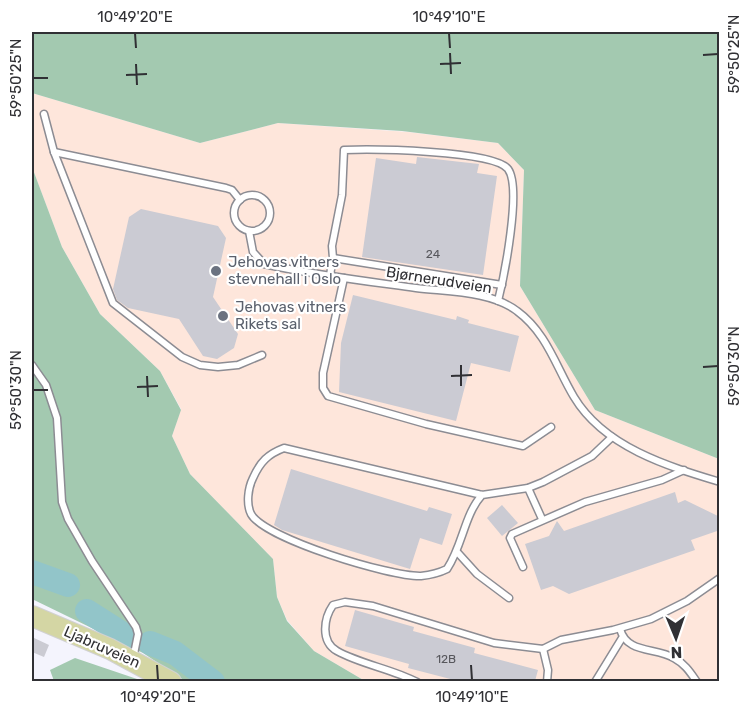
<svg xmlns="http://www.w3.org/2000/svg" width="751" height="713" font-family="Rubik,sans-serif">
  <rect width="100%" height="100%" fill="#f4f4fd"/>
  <polygon fill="#fee6db" points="32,93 200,143 278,123 408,132 498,143 524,170 520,286 595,410 719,459 719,681 365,681 314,651 287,620 277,597 273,559 190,474 172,436 181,409 160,371 100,314 62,247 32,167"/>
  <g fill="#a3c9b0">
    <polygon points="32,32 719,32 719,459 595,410 520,286 524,170 498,143 402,131 278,123 200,143 32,93"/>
    <polygon points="32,167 62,247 100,314 160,371 181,410 172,436 190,474 273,559 277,597 287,621 314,651 365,681 185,681 143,653 32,599"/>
    <polygon points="75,658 140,680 141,681 54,681 50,670"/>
  </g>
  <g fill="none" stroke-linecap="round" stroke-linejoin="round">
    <g stroke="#92c5c9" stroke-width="24">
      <polyline points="32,572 68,585"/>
      <polyline points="87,611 131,639"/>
      <polyline points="150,643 175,653 213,682"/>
    </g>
  </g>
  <g fill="#cbcbd3">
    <polygon points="417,157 479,164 477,173 497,176 483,275 362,257 376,158 416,164"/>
    <polygon points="141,209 218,226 226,238 213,297 238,334 234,348 217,359 203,356 179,319 128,308 117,300 113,289 129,217"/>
    <polygon points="353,295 456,320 457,316 469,320 468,323 519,336 510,372 471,363 456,421 339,392 341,343"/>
    <polygon points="291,469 427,511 429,507 452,514 442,545 420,538 410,569 282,530 274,525"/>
    <polygon points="675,492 678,503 685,500 720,517 720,530 691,540 695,550 569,594 553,586 541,590 525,544 549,536 557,521 564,531"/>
    <polygon points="502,505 518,523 502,536 487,518"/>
    <polygon points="355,610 414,627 413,631 475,648 474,653 538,670 535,681 458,681 408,668 409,664 345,646"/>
    <polygon points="32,637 49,645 44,657 32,652"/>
  </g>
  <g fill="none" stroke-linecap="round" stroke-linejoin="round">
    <defs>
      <g id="service">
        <polyline points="44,114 54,152 113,303 182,357 200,365 218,367 238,365 262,355"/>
        <polyline points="54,152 226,188 232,190 240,200"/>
        <circle cx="252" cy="213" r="18"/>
        <path d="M249,231L253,252L264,264C314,275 365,281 416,288C448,292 491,291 517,311C547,333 556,367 574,397C604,447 667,466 720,482"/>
        <polyline points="333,258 502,285"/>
        <path d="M330,275L333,258L332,246L342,195L344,150C370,149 493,150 508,169C522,188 504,277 498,301"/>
        <polyline points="344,278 323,373 323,388 328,396 426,424 523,446 551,427"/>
        <polyline points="32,365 46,385 57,418 62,502 68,519 92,561 136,627 138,634 133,659"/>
        <polyline points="528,488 542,519"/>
        <path d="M482,495C464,515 463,545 447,569C439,573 430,575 421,576C391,577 265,539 251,514C246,504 248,488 253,478C260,462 268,454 284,448L482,495L528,488L543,482L592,456L612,437"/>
        <polyline points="458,553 477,574 509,598"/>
        <polyline points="523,567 510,538 512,534 585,502 662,480 684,470"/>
        <path d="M620,629C627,654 655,647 674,658C685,664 690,672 697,682"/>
        <polyline points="543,649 548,670 547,682"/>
        <path d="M417,682C392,669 360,664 337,651C320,641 324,618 333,605L345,602L373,606L494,643L543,649L561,640L613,630L651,619L687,601L720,578"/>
        <polyline points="595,682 622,638"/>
      </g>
      <polyline id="primary" points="32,616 110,649 171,682"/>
    </defs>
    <use href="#service" stroke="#8c8c93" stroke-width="9"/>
    <use href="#primary" stroke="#d1d1d2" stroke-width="22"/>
    <use href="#service" stroke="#fff" stroke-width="6"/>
    <use href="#primary" stroke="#d4d6a4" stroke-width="20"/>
  </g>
  <path fill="none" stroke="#303034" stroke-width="2" d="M135,33L136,48M449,33L450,48M450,53L451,74M703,55L718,54M136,64L137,85M440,64L461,63M126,75L147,74M33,78H48M461,365V386M703,367L718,366M147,376L148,397M451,376L472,375M137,387L158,386M33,390H48M157,665L158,680M471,665L472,680"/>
  <g fill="#6b7280" stroke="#fff" stroke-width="2">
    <circle cx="216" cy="271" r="6"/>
    <circle cx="223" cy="316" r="6"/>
  </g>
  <g text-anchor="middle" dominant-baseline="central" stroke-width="4.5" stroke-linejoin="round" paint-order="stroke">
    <g font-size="12" fill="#57575c">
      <text x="433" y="254">24</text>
      <text x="446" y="659">12B</text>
    </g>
    <g font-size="15" fill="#5b616d" stroke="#fff" text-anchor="start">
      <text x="228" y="262">Jehovas vitners<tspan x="228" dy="17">stevnehall i Oslo</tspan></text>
      <text x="235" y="307">Jehovas vitners<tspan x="235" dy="17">Rikets sal</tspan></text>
    </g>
    <g font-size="15" fill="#303034" stroke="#fff">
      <text transform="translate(439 280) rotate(9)">Bjørnerudveien</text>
      <text transform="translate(102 647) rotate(24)">Ljabruveien</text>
    </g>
  </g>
  <rect width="751" height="713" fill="none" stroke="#ffffff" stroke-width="66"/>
  <g transform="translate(676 638) rotate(178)" stroke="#ffffff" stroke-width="4.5" paint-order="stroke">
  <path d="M0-4.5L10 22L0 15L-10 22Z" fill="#303034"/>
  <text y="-9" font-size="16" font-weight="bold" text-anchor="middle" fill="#303034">N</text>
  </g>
  <rect x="33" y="33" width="685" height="647" fill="none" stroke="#303034" stroke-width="2"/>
  <g font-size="15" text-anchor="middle" fill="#303034">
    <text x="135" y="22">10°49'20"E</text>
    <text x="449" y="22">10°49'10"E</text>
    <text transform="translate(734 54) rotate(-90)" y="5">59°50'25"N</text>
    <text transform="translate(16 78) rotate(-90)" y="5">59°50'25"N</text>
    <text transform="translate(734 366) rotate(-90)" y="5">59°50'30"N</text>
    <text transform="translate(16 390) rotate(-90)" y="5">59°50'30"N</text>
    <text x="158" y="702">10°49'20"E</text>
    <text x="472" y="702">10°49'10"E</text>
  </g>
</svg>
